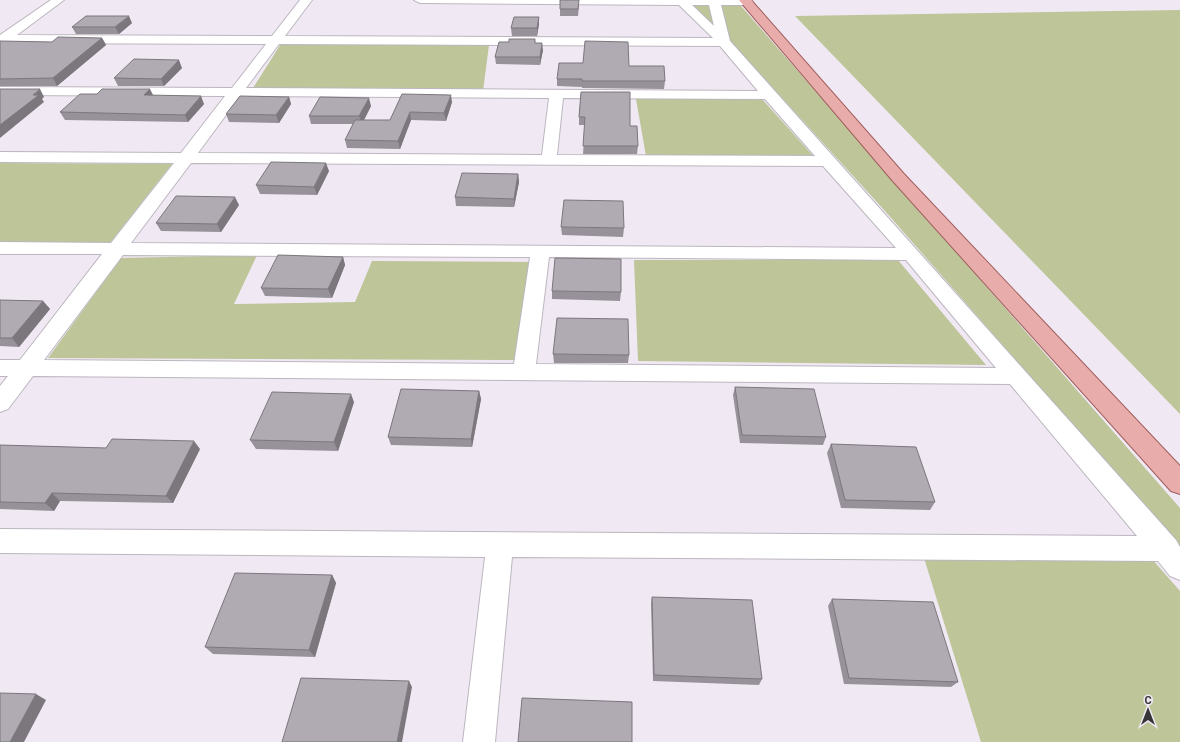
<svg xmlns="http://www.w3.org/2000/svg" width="1180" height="742" font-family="Roboto,sans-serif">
  <rect width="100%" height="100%" fill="#f0e9f3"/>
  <g fill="#bdc599">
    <polygon points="690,4 741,6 1180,508 1180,547 885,211 731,42"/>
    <polygon points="1180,10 1180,414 795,16"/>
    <polygon points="282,42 489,45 483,91 253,88"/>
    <polygon points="761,98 815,158 646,156 636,99"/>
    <polygon points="0,163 172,164 110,243 0,242"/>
    <polygon points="257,255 234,304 355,302 372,261 530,262 518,360 48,358 121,258"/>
    <polygon points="634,260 898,260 986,365 638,361"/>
    <polygon points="924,558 1151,558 1180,591 1180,742 981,742"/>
  </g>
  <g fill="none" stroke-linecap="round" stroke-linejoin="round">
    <defs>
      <path id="minor" d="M51,0H64L17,35L272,36L300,0H312L285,36L713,38L679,5L420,3L414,0H751L753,2L751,4L747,5H721L730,41L1176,540L1180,547V580L1170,576L1158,561L512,557L495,742H463L485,557L0,553V529L1137,536L1010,384L33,376L8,409L0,412V386L8,376H0V360H20L102,254H0V242L111,243L174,163L0,162V152L181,153L225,96L0,95V87L232,88L266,44L7,43L0,44V35ZM692,5H709L714,26ZM279,44L720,46L758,91L246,88ZM240,96L549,98L542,155L198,153ZM563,98L765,99L815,156L557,155ZM191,163L823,166L896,248L131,243ZM123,255L530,257L514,364L44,360ZM549,257L906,260L996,368L536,364Z"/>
      <polygon id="major" points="739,0 751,0 904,174 1180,466 1180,494 1171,491 892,180"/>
    </defs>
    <use href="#minor" stroke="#bcb6bf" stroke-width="2"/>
    <use href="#major" stroke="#a05e5e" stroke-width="2"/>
    <use href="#minor" fill="#fff" fill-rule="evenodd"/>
    <use href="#major" fill="#e8acaa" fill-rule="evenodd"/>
  </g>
  <g fill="#97929a">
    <polygon points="579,6 578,16 560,16 560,9"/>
    <polygon points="132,23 119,34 76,34 72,27"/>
    <polygon points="539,24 537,36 512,36 511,28"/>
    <polygon points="102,38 106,45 57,86 0,86 0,41 52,42"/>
    <polygon points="536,43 543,50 540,65 496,64 495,57"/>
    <polygon points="629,66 665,81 664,89 582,88 582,87 557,86 557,79"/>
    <polygon points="182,68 164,86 118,86 114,78"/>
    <polygon points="581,92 630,126 638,146 637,154 583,154 585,125 579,125 579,117"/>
    <polygon points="402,94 452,102 446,121 411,120 400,149 347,148 345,140 353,124 311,124 309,116 371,106 364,120 390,120"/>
    <polygon points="153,95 204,104 188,122 65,120 60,112"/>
    <polygon points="289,97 291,104 279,123 229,122 226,114"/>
    <polygon points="329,171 317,195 260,194 256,185"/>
    <polygon points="518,174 519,182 514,207 456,206 455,197"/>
    <polygon points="239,205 221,232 161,231 156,223"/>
    <polygon points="561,227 624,228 623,237 562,235"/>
    <polygon points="343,257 345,265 332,298 265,296 261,288"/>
    <polygon points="552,291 621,292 620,301 552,299"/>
    <polygon points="0,300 43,301 50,309 19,347 0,346"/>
    <polygon points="553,354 629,355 628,363 554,363"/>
    <polygon points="735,387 826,437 823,445 740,443 733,395"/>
    <polygon points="479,391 481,399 472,447 391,445 388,437"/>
    <polygon points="354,402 338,451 256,449 250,440"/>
    <polygon points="831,444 935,502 930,510 841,508 827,453"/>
    <polygon points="0,445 106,448 200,449 173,503 60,501 54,511 0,509"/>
    <polygon points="332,575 336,583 315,657 213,654 205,647"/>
    <polygon points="652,597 762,679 759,685 653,681 651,603"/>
    <polygon points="832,599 958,682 951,687 844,684 828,606"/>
  </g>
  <g fill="#7b777d">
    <polygon points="129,16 132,23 119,34 115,27"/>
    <polygon points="539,17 539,24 537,36 537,28"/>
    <polygon points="102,38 106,45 57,86 53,78"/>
    <polygon points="542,43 543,50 540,65 540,57"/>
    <polygon points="179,60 182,68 164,86 161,79"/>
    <polygon points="40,89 44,97 42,99 44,102 0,138 0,125"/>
    <polygon points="150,89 154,97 144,95"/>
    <polygon points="451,95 452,102 446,121 444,113"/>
    <polygon points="201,96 204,104 188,122 185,115"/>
    <polygon points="289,97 291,104 279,123 276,115"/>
    <polygon points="369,98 371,106 362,124 359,116"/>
    <polygon points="410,112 411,120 400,149 398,141"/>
    <polygon points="326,163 329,171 317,195 314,187"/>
    <polygon points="518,174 519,182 514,207 514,199"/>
    <polygon points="235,197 239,205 221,232 217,224"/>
    <polygon points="343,257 345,265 332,298 328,289"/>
    <polygon points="43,301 50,309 19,347 12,338"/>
    <polygon points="479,391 481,399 472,447 471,439"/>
    <polygon points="351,394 354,402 338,451 334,442"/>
    <polygon points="194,441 200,449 173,503 166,496"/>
    <polygon points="52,493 60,501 54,511 45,503"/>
    <polygon points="332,575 336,583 315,657 309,650"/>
    <polygon points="409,681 412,687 402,742 397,742"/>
    <polygon points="36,694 46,700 24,742 10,742"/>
  </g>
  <g fill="#b0aab3" stroke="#7b777d">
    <polygon points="560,0 579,0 578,9 560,9"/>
    <polygon points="86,16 129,16 115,27 72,27"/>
    <polygon points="514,17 539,17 537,28 511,28"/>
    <polygon points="58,37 102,38 53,78 0,79 0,41 52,42"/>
    <polygon points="509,39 535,39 535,43 542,43 540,57 495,57 499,42 509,42"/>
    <polygon points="585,41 628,42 629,66 664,66 665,81 582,81 582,79 557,79 559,63 583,63"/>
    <polygon points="134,59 179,60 161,79 114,78"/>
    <polygon points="0,89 40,89 33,95 39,95 0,125"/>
    <polygon points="102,89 150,89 144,95 201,96 185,115 60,112 80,94 97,94"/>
    <polygon points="581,92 630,92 630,126 637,126 638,146 583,146 585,117 579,117"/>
    <polygon points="402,94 451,95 444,113 410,112 398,141 345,140 355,120 390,120"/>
    <polygon points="240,96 289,97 276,115 226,114"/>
    <polygon points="320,97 369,98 359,116 309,116"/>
    <polygon points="271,162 326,163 314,187 256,185"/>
    <polygon points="462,173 518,174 514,199 455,197"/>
    <polygon points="176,196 235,197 217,224 156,223"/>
    <polygon points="564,200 623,201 624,228 561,227"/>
    <polygon points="278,255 343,257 328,289 261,288"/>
    <polygon points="555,258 621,259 621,292 552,291"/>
    <polygon points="0,300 43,301 12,338 0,338"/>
    <polygon points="557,318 628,319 629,355 553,354"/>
    <polygon points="735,387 814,389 826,437 742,435"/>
    <polygon points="401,389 479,391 471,439 388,437"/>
    <polygon points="272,392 351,394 334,442 250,440"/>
    <polygon points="112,439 194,441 166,496 52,493 45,503 0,502 0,445 106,448"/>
    <polygon points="831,444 916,447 935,502 845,500"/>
    <polygon points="235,573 332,575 309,650 205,647"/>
    <polygon points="652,597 752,600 762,679 654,675"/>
    <polygon points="832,599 933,602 958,682 849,678"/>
    <polygon points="301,678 409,681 397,742 282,742"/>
    <polygon points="0,693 36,694 10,742 0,742"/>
    <polygon points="522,698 632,702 632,742 518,742"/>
  </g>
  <g transform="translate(1148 710)" stroke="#f0e9f3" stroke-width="3" paint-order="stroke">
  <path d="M0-3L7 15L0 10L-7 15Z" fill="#373438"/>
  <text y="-6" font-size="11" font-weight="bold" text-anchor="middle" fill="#373438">С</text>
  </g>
</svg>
